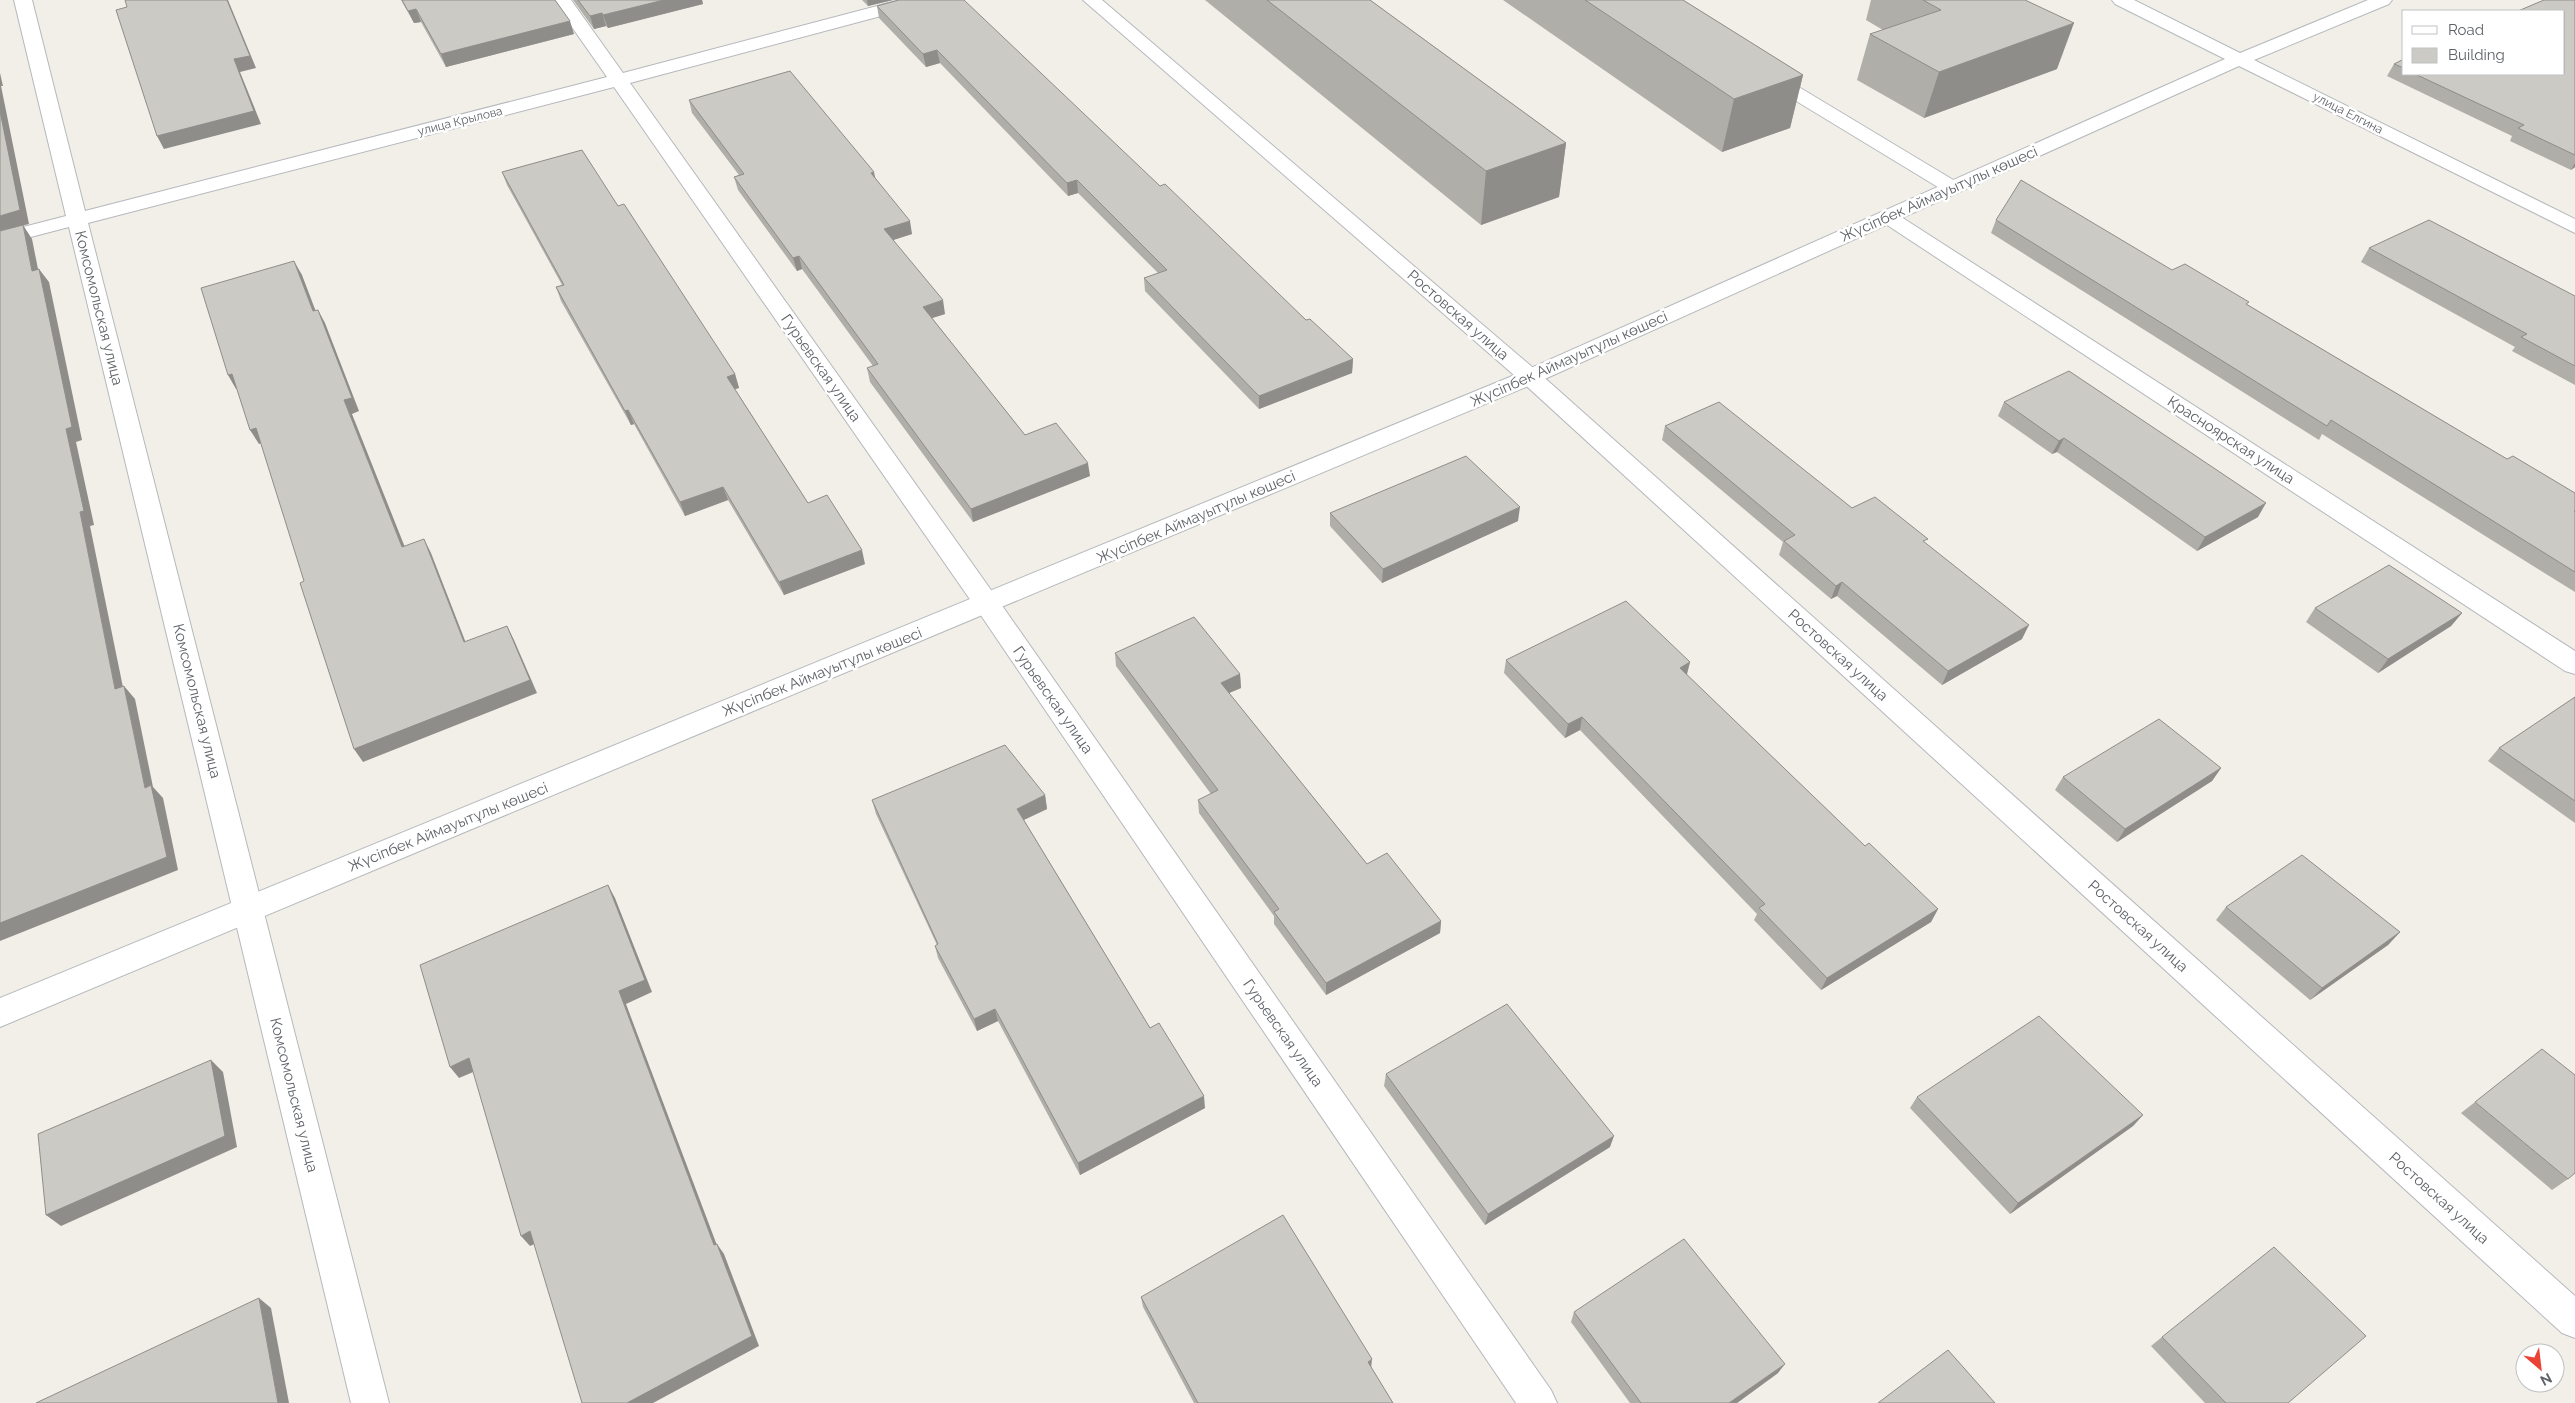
<svg xmlns="http://www.w3.org/2000/svg" width="2575" height="1403" font-family="Raleway,sans-serif">
  <rect width="100%" height="100%" fill="#f1efe8"/>
  <g fill="none" stroke-linecap="round" stroke-linejoin="round">
    <defs>
      <polygon id="service" points="1766,70 1772,71 1960,184 1963,188 1960,192 1946,192 1760,79 1757,75 1760,71"/>
      <g id="minor">
        <polygon points="14,0 32,0 85,211 607,77 553,0 571,0 623,73 900,0 929,0 926,4 630,83 996,597 1551,1390 1557,1403 1516,1403 978,611 614,87 88,223 389,1403 351,1403 69,227 0,245 0,233 66,216"/>
        <polygon points="1083,0 1102,0 1538,372 2575,1296 2575,1338 2562,1333 1522,382"/>
        <polygon points="1888,211 1895,213 2575,651 2575,674 2565,671 1881,221 1878,217 1881,213"/>
      </g>
      <polygon id="tertiary" points="2112,0 2134,0 2240,53 2368,0 2392,0 2389,4 2254,60 2575,219 2575,233 2239,66 1538,382 0,1027 0,998 1522,372 2225,59 2115,4"/>
    </defs>
    <use href="#service" stroke="#b5b8bc" stroke-width="2"/>
    <use href="#minor" stroke="#b5b8bc" stroke-width="2"/>
    <use href="#tertiary" stroke="#b5b8bc" stroke-width="2"/>
    <use href="#service" fill="#fff" fill-rule="evenodd"/>
    <use href="#minor" fill="#fff" fill-rule="evenodd"/>
    <use href="#tertiary" fill="#fff" fill-rule="evenodd"/>
  </g>
  <g fill="#afaea9">
    <polygon points="401,0 555,0 574,34 446,67 421,22 414,23"/>
    <polygon points="573,0 702,0 703,4 608,28 606,26 594,29"/>
    <polygon points="862,0 893,0 868,6"/>
    <polygon points="1205,0 1370,0 1566,143 1559,197 1481,225"/>
    <polygon points="1503,0 1683,0 1803,75 1790,128 1722,152"/>
    <polygon points="1871,0 2025,0 2057,69 1924,118 1857,80 1870,34 1883,30 1866,20"/>
    <polygon points="2575,0 2575,167 2571,170 2510,141 2512,136 2387,76 2394,64 2404,59 2404,74 2564,74"/>
    <polygon points="877,6 1160,186 1306,320 1353,359 1352,373 1259,409 1145,291 1144,278 1158,273 1078,193 1068,196 940,63 926,67 879,18"/>
    <polygon points="689,100 876,179 912,234 893,240 945,314 932,318 1025,435 1090,476 973,522 870,382 867,368 873,366 802,269 797,271 738,190 734,177 739,175 692,113"/>
    <polygon points="502,172 618,206 735,374 739,388 735,389 808,503 865,564 784,595 728,500 685,516 634,424 631,425 561,301 556,287 562,285 507,185"/>
    <polygon points="1996,220 2172,270 2248,305 2507,459 2575,493 2575,592 2322,434 2319,440 1991,233"/>
    <polygon points="2369,248 2575,296 2575,385 2512,351 2515,347 2361,262"/>
    <polygon points="2004,402 2258,517 2197,551 2057,452 2052,454 1998,416"/>
    <polygon points="1665,426 1852,508 1926,544 2022,639 1942,685 1837,596 1831,599 1779,555 1783,542 1662,440"/>
    <polygon points="1330,513 1518,521 1382,583 1330,526"/>
    <polygon points="2315,608 2462,613 2451,626 2378,673 2306,622"/>
    <polygon points="1115,653 1240,674 1241,688 1229,693 1367,864 1441,921 1440,933 1326,995 1274,924 1274,916 1199,813 1198,800 1211,794 1116,666"/>
    <polygon points="1506,660 1690,662 1687,675 1865,846 1938,909 1931,922 1821,990 1754,920 1757,914 1580,730 1565,738 1504,673"/>
    <polygon points="2575,697 2575,823 2488,761 2499,748"/>
    <polygon points="2221,768 2212,781 2117,842 2055,790 2063,777"/>
    <polygon points="1045,795 1047,809 1024,820 1150,1028 1205,1108 1080,1175 998,1021 977,1031 938,958 935,946 937,945 876,814 872,800"/>
    <polygon points="2226,907 2400,932 2388,945 2310,1000 2216,920"/>
    <polygon points="1386,1074 1610,1147 1485,1225 1384,1086"/>
    <polygon points="1917,1097 2143,1115 2133,1126 2010,1214 1910,1108"/>
    <polygon points="2475,1102 2568,1179 2552,1190 2461,1113"/>
    <polygon points="1141,1297 1371,1367 1393,1403 1194,1403 1143,1307"/>
    <polygon points="1574,1312 1778,1373 1737,1403 1630,1403 1571,1322"/>
    <polygon points="2162,1337 2288,1403 2205,1403 2151,1346"/>
  </g>
  <g fill="#8f8d8a">
    <polygon points="227,0 228,0 256,68 240,72 261,124 164,149 157,136 234,59"/>
    <polygon points="664,0 702,0 703,4 608,28 603,15"/>
    <polygon points="867,0 893,0 868,6"/>
    <polygon points="416,9 421,22 414,23 408,11"/>
    <polygon points="602,13 606,26 594,29 590,16"/>
    <polygon points="570,21 574,34 446,67 441,54"/>
    <polygon points="2074,23 2057,69 1924,118 1939,72"/>
    <polygon points="937,50 940,63 926,67 923,54"/>
    <polygon points="0,73 3,86 1,86 29,224 0,231"/>
    <polygon points="1803,75 1790,128 1722,152 1734,99"/>
    <polygon points="1566,143 1559,197 1481,225 1486,171"/>
    <polygon points="2575,163 2575,167 2571,170"/>
    <polygon points="874,172 877,186 871,173"/>
    <polygon points="1077,180 1078,193 1068,196 1067,183"/>
    <polygon points="910,221 912,234 887,242 884,229"/>
    <polygon points="23,225 32,239 41,284 32,271"/>
    <polygon points="799,256 802,269 797,271 793,258"/>
    <polygon points="294,261 302,275 321,325 313,311"/>
    <polygon points="39,269 49,282 82,440 76,442 94,525 90,526 126,702 115,689 80,512"/>
    <polygon points="943,300 945,314 926,320 923,307"/>
    <polygon points="318,310 325,323 359,411 352,414 410,560 402,547 344,400"/>
    <polygon points="1353,359 1352,373 1259,409 1259,396"/>
    <polygon points="232,374 240,388 236,389 228,375"/>
    <polygon points="735,374 739,388 732,390 727,377"/>
    <polygon points="628,410 634,424 631,425 625,411"/>
    <polygon points="256,428 265,442 259,444 250,430"/>
    <polygon points="2064,438 2057,452 2052,454 2059,441"/>
    <polygon points="1088,463 1090,476 973,522 971,509"/>
    <polygon points="723,487 728,500 685,516 680,502"/>
    <polygon points="2266,503 2258,517 2197,551 2205,537"/>
    <polygon points="1520,507 1518,521 1382,583 1383,569"/>
    <polygon points="424,539 431,553 471,656 464,642"/>
    <polygon points="862,550 865,564 784,595 779,582"/>
    <polygon points="1842,582 1837,596 1831,599 1836,586"/>
    <polygon points="2462,613 2451,626 2378,673 2388,659"/>
    <polygon points="2029,625 2022,639 1942,685 1948,671"/>
    <polygon points="507,626 514,640 537,693 363,762 354,749"/>
    <polygon points="1690,662 1686,676 1680,668"/>
    <polygon points="1240,674 1241,688 1222,696 1221,683"/>
    <polygon points="124,686 135,699 153,787 163,798 178,870 0,941 0,923 145,788"/>
    <polygon points="1582,717 1580,730 1565,738 1568,724"/>
    <polygon points="2221,768 2212,781 2117,842 2125,829"/>
    <polygon points="1045,795 1047,809 1019,822 1017,809"/>
    <polygon points="608,885 615,898 652,992 626,1004 721,1256 714,1245 619,991"/>
    <polygon points="1938,909 1931,922 1821,990 1827,978"/>
    <polygon points="1441,921 1440,933 1326,995 1326,983"/>
    <polygon points="2400,932 2388,945 2310,1000 2322,988"/>
    <polygon points="995,1009 998,1021 977,1031 974,1019"/>
    <polygon points="469,1058 478,1070 459,1078 450,1067"/>
    <polygon points="211,1060 223,1072 237,1147 61,1226 46,1215"/>
    <polygon points="1204,1096 1205,1108 1080,1175 1078,1163"/>
    <polygon points="2143,1115 2133,1126 2010,1214 2018,1203"/>
    <polygon points="1614,1136 1610,1147 1485,1225 1488,1214"/>
    <polygon points="530,1231 539,1242 530,1246 521,1236"/>
    <polygon points="717,1244 724,1254 759,1346 653,1403 627,1403"/>
    <polygon points="259,1298 271,1308 289,1403 278,1403"/>
    <polygon points="1372,1359 1371,1369 1368,1362"/>
    <polygon points="1785,1364 1778,1373 1737,1403 1729,1403"/>
  </g>
  <g fill="#cccac5" stroke="#8f8d8a">
    <polygon points="125,0 227,0 250,56 234,59 254,111 157,136 116,10 127,7"/>
    <polygon points="402,0 555,0 570,21 441,54 416,9 408,11"/>
    <polygon points="578,0 664,0 603,15 602,13 590,16"/>
    <polygon points="899,0 964,0 1160,186 1165,184 1306,320 1310,319 1353,359 1259,396 1144,278 1167,270 1077,180 1067,183 937,50 923,54 877,6"/>
    <polygon points="1267,0 1370,0 1566,143 1486,171"/>
    <polygon points="1585,0 1683,0 1803,75 1734,99"/>
    <polygon points="1923,0 2025,0 2074,23 1939,72 1870,34 1941,10"/>
    <polygon points="2544,0 2575,0 2575,155 2518,128 2524,125 2415,74 2564,74 2564,11 2518,11"/>
    <polygon points="2404,59 2404,68 2394,64"/>
    <polygon points="790,71 874,172 871,173 910,221 884,229 943,300 923,307 1025,435 1056,423 1088,463 971,509 867,368 878,364 799,256 793,258 734,177 744,174 689,100"/>
    <polygon points="0,111 20,210 0,216"/>
    <polygon points="582,150 618,206 624,204 735,374 727,377 808,503 827,495 862,550 779,582 723,487 680,502 628,410 625,411 556,287 564,285 502,172"/>
    <polygon points="2021,180 2172,270 2185,264 2249,302 2246,304 2507,459 2513,456 2575,493 2575,511 2574,511 2575,512 2575,572 2331,420 2327,426 1996,220"/>
    <polygon points="2429,220 2575,296 2575,366 2521,337 2527,334 2369,248"/>
    <polygon points="23,225 32,271 39,269 72,427 66,429 84,511 80,512 115,689 124,686 145,788 151,785 167,857 0,923 0,231"/>
    <polygon points="294,261 313,311 318,310 352,398 344,400 402,547 424,539 464,642 507,626 530,680 354,749 300,583 304,581 256,428 250,430 232,374 228,375 201,288"/>
    <polygon points="2069,371 2266,503 2205,537 2064,438 2059,441 2004,402"/>
    <polygon points="1719,402 1852,508 1875,497 1928,539 1923,541 2029,625 1948,671 1842,582 1836,586 1784,541 1795,535 1665,426"/>
    <polygon points="1466,456 1520,507 1383,569 1330,513"/>
    <polygon points="2389,565 2462,613 2388,659 2315,608"/>
    <polygon points="1626,601 1690,662 1680,668 1865,846 1869,843 1938,909 1827,978 1759,908 1765,904 1582,717 1568,724 1506,660"/>
    <polygon points="1194,617 1240,674 1221,683 1367,864 1387,853 1441,921 1326,983 1274,912 1279,909 1198,800 1218,790 1115,653"/>
    <polygon points="2575,697 2575,801 2499,748"/>
    <polygon points="2159,719 2221,768 2125,829 2063,777"/>
    <polygon points="1005,745 1045,795 1017,809 1150,1028 1159,1023 1204,1096 1078,1163 995,1009 974,1019 935,946 938,944 872,800"/>
    <polygon points="2302,855 2400,932 2322,988 2226,907"/>
    <polygon points="608,885 645,980 619,991 714,1245 717,1244 752,1336 627,1403 582,1403 530,1231 521,1236 469,1058 450,1067 420,965"/>
    <polygon points="1507,1004 1614,1136 1488,1214 1386,1074"/>
    <polygon points="2039,1016 2143,1115 2018,1203 1917,1097"/>
    <polygon points="2542,1049 2575,1075 2575,1173 2568,1179 2475,1102"/>
    <polygon points="211,1060 225,1136 46,1215 38,1134"/>
    <polygon points="1283,1215 1372,1359 1368,1362 1393,1403 1198,1403 1141,1297"/>
    <polygon points="1684,1239 1785,1364 1729,1403 1641,1403 1574,1312"/>
    <polygon points="2274,1247 2366,1336 2288,1403 2226,1403 2162,1337"/>
    <polygon points="259,1298 278,1403 36,1403"/>
    <polygon points="1948,1350 1995,1403 1878,1403"/>
  </g>
  <g text-anchor="middle" dominant-baseline="central" stroke-width="5" stroke-linejoin="round" paint-order="stroke">
    <g font-size="12" fill="#5f6368" stroke="#fff">
      <text transform="translate(2348 113) rotate(27)">улица Елгина</text>
      <text transform="translate(460 121) rotate(-14)">улица Крылова</text>
    </g>
    <g font-size="15" fill="#5f6368" stroke="#fff">
      <text transform="translate(1939 194) rotate(-24)">Жүсіпбек Аймауытұлы көшесі</text>
      <text transform="translate(99 308) rotate(76)">Комсомольская улица</text>
      <text transform="translate(1458 315) rotate(41)">Ростовская улица</text>
      <text transform="translate(1569 359) rotate(-24)">Жүсіпбек Аймауытұлы көшесі</text>
      <text transform="translate(821 368) rotate(55)">Гурьевская улица</text>
      <text transform="translate(2231 440) rotate(33)">Красноярская улица</text>
      <text transform="translate(1196 517) rotate(-23)">Жүсіпбек Аймауытұлы көшесі</text>
      <text transform="translate(1838 655) rotate(42)">Ростовская улица</text>
      <text transform="translate(822 672) rotate(-22)">Жүсіпбек Аймауытұлы көшесі</text>
      <text transform="translate(1053 700) rotate(55)">Гурьевская улица</text>
      <text transform="translate(197 701) rotate(76)">Комсомольская улица</text>
      <text transform="translate(448 827) rotate(-22)">Жүсіпбек Аймауытұлы көшесі</text>
      <text transform="translate(2138 926) rotate(42)">Ростовская улица</text>
      <text transform="translate(1283 1033) rotate(55)">Гурьевская улица</text>
      <text transform="translate(294 1095) rotate(76)">Комсомольская улица</text>
      <text transform="translate(2439 1198) rotate(42)">Ростовская улица</text>
    </g>
  </g>
  <rect x="2402" y="10" width="162" height="65" fill="#ffffff" stroke="#bfc1c3"/>
  <rect x="2412" y="26" width="25" height="8" fill="#ffffff" stroke="#bfc1c3"/>
  <text x="2448" y="35" font-size="15" fill="#5f6368">Road</text>
  <rect x="2412" y="48" width="25" height="15" fill="#cccac5" stroke="#bfc1c3"/>
  <text x="2448" y="60" font-size="15" fill="#5f6368">Building</text>
  <g transform="translate(2540 1368) rotate(152)"><circle r="24" fill="#ffffff" stroke="#bfc1c3"/>
  <path d="M0-4L9 19L0 12L-9 19Z" fill="#ea4335"/>
  <text y="-8" font-size="14" font-weight="bold" text-anchor="middle" fill="#5f6368">N</text>
  </g>
</svg>
